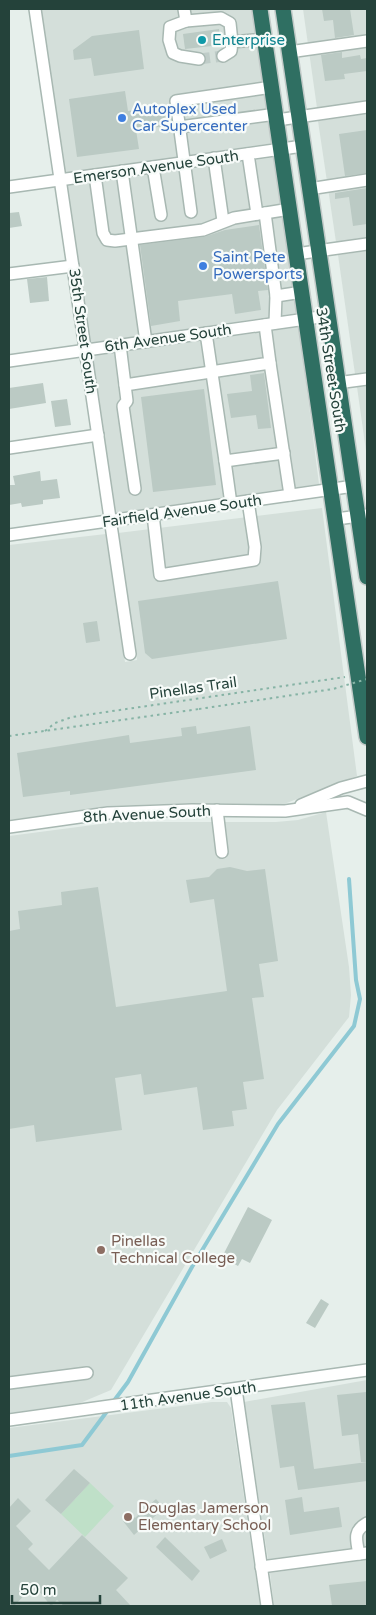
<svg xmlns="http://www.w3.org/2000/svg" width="376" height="1615" font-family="'Varela Round',sans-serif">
  <rect width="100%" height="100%" fill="#e6efeb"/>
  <g fill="#d4dfda">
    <polygon points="41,9 254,9 274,143 65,173"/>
    <polygon points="303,9 367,9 367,101 317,108"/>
    <polygon points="367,114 367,237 336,242 318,121"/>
    <polygon points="276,157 297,313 90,343 67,186"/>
    <polygon points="367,251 367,372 355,374 338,255"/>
    <polygon points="299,327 319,484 115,513 92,356"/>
    <polygon points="367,386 367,458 357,387"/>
    <polygon points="322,508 357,776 284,804 192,803 108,806 9,820 9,545 106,534 125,662 137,660 118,533"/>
    <polygon points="326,812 349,967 351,995 349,1017 277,1110 111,1390 80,1403 9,1413 9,836 116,822 276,822 298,820"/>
    <polygon points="367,1380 367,1546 268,1559 244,1402"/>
    <polygon points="212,1402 227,1402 231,1408 260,1606 9,1606 9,1428"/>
    <polygon points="367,1560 367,1606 274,1606 270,1573"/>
  </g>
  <polygon fill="#bfe0c8" points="90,1483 114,1506 85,1537 61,1514"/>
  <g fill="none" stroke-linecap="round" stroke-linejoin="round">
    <g stroke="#8ec9d4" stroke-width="4">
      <polyline points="113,1402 128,1382 192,1267 278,1124 354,1026 360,999 356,980 349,879"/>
      <polyline points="9,1456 82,1445 108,1410"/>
    </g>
  </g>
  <g fill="#bbcac4">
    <polygon points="322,9 350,9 354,35 335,38 333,20 324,21"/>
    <polygon points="219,29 221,45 185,49 183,34"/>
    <polygon points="139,30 144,69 94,76 91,58 74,60 73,50 92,36"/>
    <polygon points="342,52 342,58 360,55 361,59 367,58 367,71 344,74 345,79 325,81 321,55"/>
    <polygon points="125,91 128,111 169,105 172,125 136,130 139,149 77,157 69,99"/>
    <polygon points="367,130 367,173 345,176 339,134"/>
    <polygon points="367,188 367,224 353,226 349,197 335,199 335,193"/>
    <polygon points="19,212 22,226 9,228 9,213"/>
    <polygon points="259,225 268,290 258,291 261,310 235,314 232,294 178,301 180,321 151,326 140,245 204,237 225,230"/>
    <polygon points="47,277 49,301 30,303 27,279"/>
    <polygon points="264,373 271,428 258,429 256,415 231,418 227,394 252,391 250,375"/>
    <polygon points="43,383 46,403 9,409 9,388"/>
    <polygon points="204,389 216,485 153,492 141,397"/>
    <polygon points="67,399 71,425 55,427 51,401"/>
    <polygon points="40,471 41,481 57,479 60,498 43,500 43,504 22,507 21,503 9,505 9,485 15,485 13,476"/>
    <polygon points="278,581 287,639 152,659 145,653 138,601"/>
    <polygon points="97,621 100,641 86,643 83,623"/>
    <polygon points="196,726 197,734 250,726 256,770 70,795 70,791 23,797 17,753 129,735 130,743 182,736 181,728"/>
    <polygon points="230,867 247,871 265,869 278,961 259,964 264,997 252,998 264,1079 243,1082 247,1109 232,1111 234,1126 203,1130 197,1087 144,1095 141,1074 115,1078 122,1130 36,1142 34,1125 9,1129 9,931 20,929 18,911 62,905 61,892 98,887 116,1007 227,991 214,899 190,903 186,880 209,877 217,869"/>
    <polygon points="248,1207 272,1220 250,1263 242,1259 238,1266 222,1257"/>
    <polygon points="321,1299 329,1304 315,1328 306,1323"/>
    <polygon points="366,1392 367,1462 361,1462 358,1434 342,1436 337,1395"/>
    <polygon points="305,1402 314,1469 367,1462 367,1481 298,1490 294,1466 280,1468 271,1405"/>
    <polygon points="74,1469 90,1483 61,1514 45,1500"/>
    <polygon points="302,1497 304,1512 339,1507 342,1527 290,1535 285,1500"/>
    <polygon points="18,1498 31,1511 16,1526 33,1544 28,1549 49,1570 82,1535 128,1578 116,1590 131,1606 64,1606 57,1600 51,1606 34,1585 14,1606 9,1606 9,1508"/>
    <polygon points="156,1499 164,1508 134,1535 123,1521 131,1514 135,1518"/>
    <polygon points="165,1537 200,1571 192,1581 156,1547"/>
    <polygon points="222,1539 227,1551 210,1559 204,1547"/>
    <polygon points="367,1581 367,1606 332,1606 329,1585"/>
  </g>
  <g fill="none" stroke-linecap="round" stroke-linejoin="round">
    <polyline stroke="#bfccc8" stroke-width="11" stroke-dasharray="11 5.5" stroke-linecap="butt" points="199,59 223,56"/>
    <defs>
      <g id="minor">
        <polyline points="35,9 130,654"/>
        <polyline points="184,9 186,21 170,27 169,40 173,53 180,56 199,59"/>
        <polyline points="186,21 221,18 230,23 232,42"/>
        <polyline points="289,52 367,41"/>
        <polyline points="223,56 231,51 232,42 265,39"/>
        <polyline points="277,120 367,107"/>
        <polyline points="179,127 276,114"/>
        <polyline points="248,154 257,214"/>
        <polyline points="214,158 223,221"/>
        <polyline points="153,167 161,215"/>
        <polyline points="122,171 146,342"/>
        <polyline points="95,175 103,233 107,240 115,241 203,230 234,218 290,209"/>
        <polyline points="9,187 303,146"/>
        <polyline points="309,189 367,180"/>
        <polyline points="191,212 176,101 272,87"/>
        <polyline points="265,213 276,296 275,323"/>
        <polyline points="296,254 367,244"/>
        <polyline points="9,274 73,266"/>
        <polyline points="276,296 302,292"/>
        <polyline points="206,333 225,461 284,453"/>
        <polyline points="120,345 125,385 270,363 265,325"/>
        <polyline points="9,361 327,316"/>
        <polyline points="270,363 290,495"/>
        <polyline points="337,383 367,379"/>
        <polyline points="125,385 127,401 123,406 135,489"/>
        <polyline points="9,448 98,435"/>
        <polyline points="225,461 231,504"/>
        <polyline points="153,515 160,575 254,560 255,547 248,501"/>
        <polyline points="336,519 367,515"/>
        <polyline points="9,535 354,486"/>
        <polyline points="301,805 341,788 367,781"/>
        <polyline points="217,810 222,852"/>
        <polyline points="9,827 108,813 192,810 285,811 348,802 367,810"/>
        <polyline points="9,1383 87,1373"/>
        <polyline points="236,1389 267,1606"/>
        <polyline points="9,1420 367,1370"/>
        <path d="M359,1554C356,1539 353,1531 367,1523"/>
        <polyline points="261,1567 367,1553"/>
      </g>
      <g id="highway">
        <polyline points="260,9 367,737"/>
        <polyline points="283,9 367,577"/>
      </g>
    </defs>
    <use href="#minor" stroke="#a8b8b2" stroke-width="14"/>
    <use href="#highway" stroke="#c2cac8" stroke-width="18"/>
    <g stroke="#86b3a5" stroke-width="2" stroke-dasharray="2.5 4" stroke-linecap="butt">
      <polyline points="45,731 55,723 72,717 345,677"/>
      <polyline points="9,736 199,709"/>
    </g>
    <use href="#minor" stroke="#fff" stroke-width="11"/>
    <use href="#highway" stroke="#2f6f62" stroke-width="15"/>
    <polyline stroke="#86b3a5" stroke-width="2" stroke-dasharray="2.5 4" stroke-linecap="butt" points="199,709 333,689 367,679"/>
  </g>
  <circle fill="#0f9aa8" stroke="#f7fbf9" stroke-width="2" cx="202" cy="40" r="5"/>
  <g fill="#3f7fe0" stroke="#f7fbf9" stroke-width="2">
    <circle cx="122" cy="118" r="5"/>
    <circle cx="203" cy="266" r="5"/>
  </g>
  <g fill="#8d6e63" stroke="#f7fbf9" stroke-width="2">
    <circle cx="101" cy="1250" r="5"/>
    <circle cx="128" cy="1517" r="5"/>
  </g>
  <g text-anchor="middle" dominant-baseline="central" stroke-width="4.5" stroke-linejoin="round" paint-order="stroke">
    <g font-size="15" fill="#0d838f" stroke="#f7fbf9" text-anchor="start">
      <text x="212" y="40">Enterprise</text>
    </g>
    <g font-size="15" fill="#366cbe" stroke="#f7fbf9" text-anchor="start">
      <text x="132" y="109">Autoplex Used<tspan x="132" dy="17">Car Supercenter</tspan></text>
      <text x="213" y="257">Saint Pete<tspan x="213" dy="17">Powersports</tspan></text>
    </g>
    <g font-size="15" fill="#24423a" stroke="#f7fbf9">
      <text transform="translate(156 167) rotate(-8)">Emerson Avenue South</text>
      <text transform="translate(83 331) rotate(82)">35th Street South</text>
      <text transform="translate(168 338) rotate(-8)">6th Avenue South</text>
      <text transform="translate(331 370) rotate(81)">34th Street South</text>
      <text transform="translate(182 511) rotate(-8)">Fairfield Avenue South</text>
      <text transform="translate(193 688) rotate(-8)">Pinellas Trail</text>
      <text transform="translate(147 814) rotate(-3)">8th Avenue South</text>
      <text transform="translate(188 1396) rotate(-8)">11th Avenue South</text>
    </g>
    <g font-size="15" fill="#785e54" stroke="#f7fbf9" text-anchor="start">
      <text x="111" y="1241">Pinellas<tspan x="111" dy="17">Technical College</tspan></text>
      <text x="138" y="1508">Douglas Jamerson<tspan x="138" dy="17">Elementary School</tspan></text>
    </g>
  </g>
  <rect width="376" height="1615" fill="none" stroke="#24423a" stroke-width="20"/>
  <path d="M12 1595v8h88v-8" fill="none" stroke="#24423a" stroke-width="2.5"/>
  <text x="20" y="1595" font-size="15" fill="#24423a" stroke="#f7fbf9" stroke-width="4" paint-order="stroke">50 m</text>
</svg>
